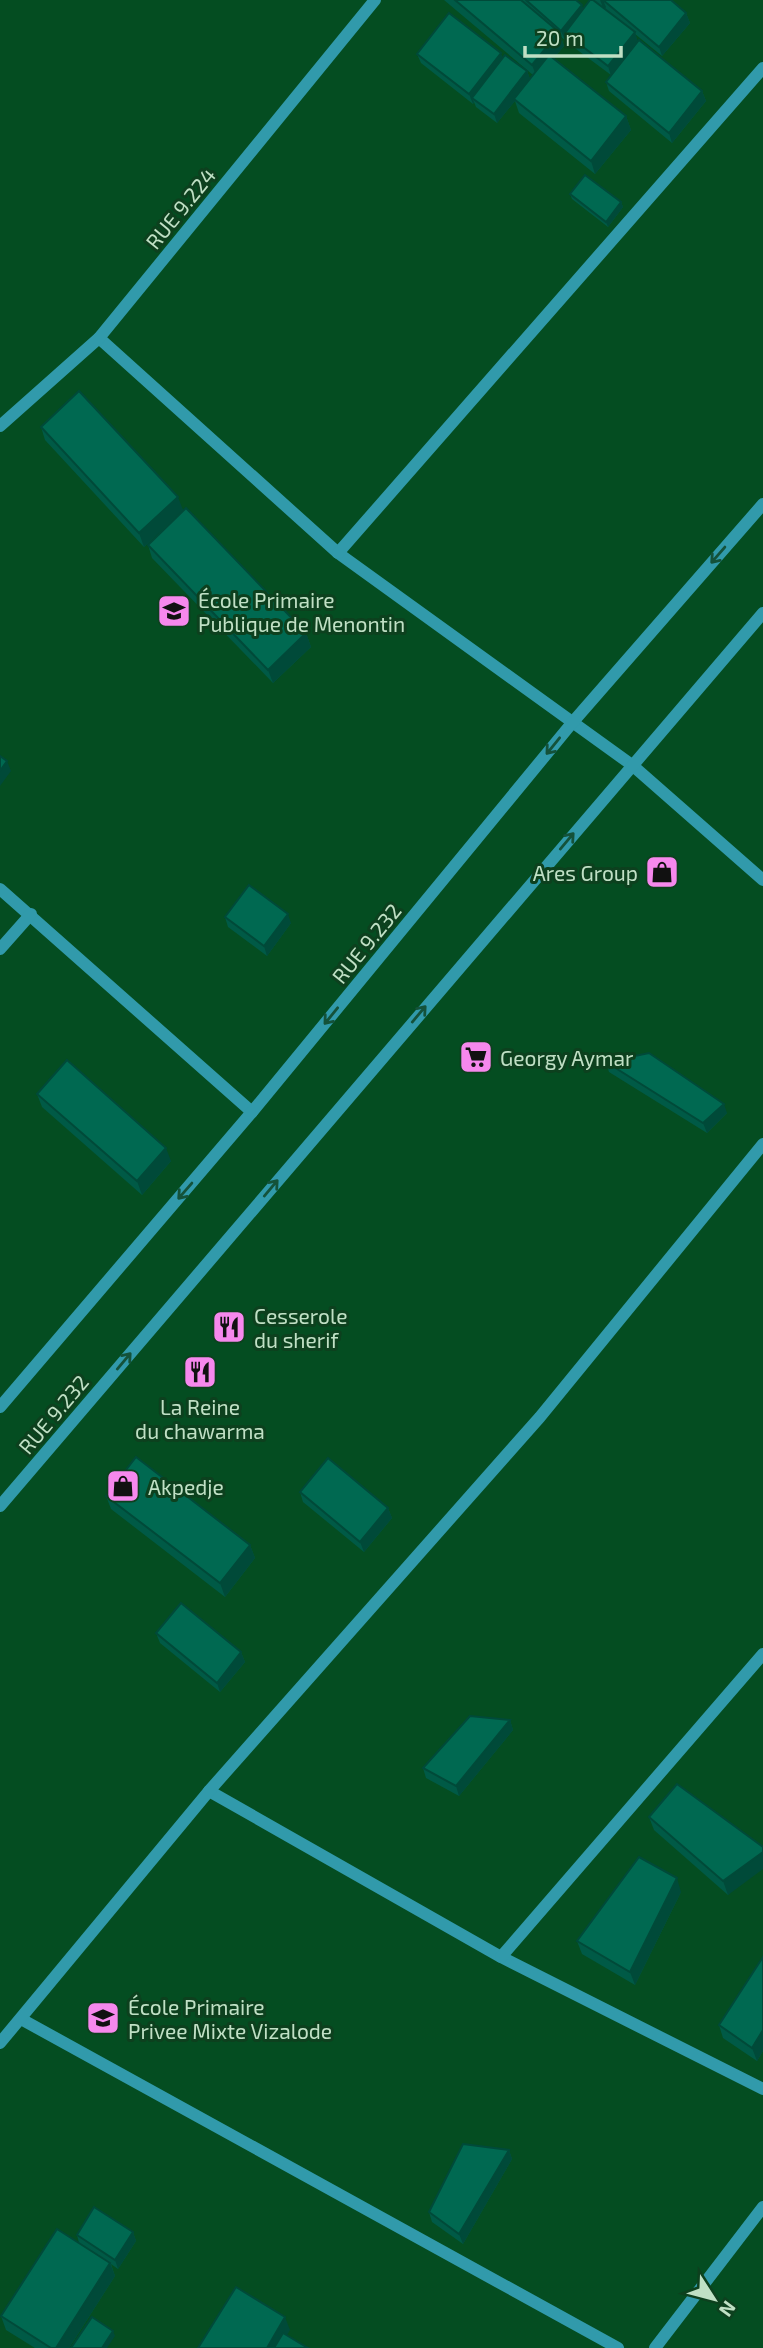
<svg xmlns="http://www.w3.org/2000/svg" width="763" height="2348" font-family="'Exo 2',sans-serif">
  <rect width="100%" height="100%" fill="#044d21"/>
  <g fill="none" stroke-linecap="round" stroke-linejoin="round">
    <g stroke="#319aab" stroke-width="12">
      <polyline points="99,338 338,553 632,765 763,880"/>
      <polyline points="0,426 99,338 375,0"/>
      <polyline points="338,553 763,68"/>
      <polyline points="0,889 252,1112"/>
      <polyline points="0,949 31,914"/>
      <polyline points="0,1407 252,1112 572,723 763,504"/>
      <polyline points="0,1506 763,613"/>
      <polyline points="209,1791 501,1957 763,2089"/>
      <polyline points="501,1957 763,1654"/>
      <polyline points="21,2019 618,2348"/>
      <polyline points="0,2043 209,1791 540,1417 763,1144"/>
      <polyline points="655,2348 763,2207"/>
    </g>
  </g>
  <g fill="#005a46">
    <polygon points="444,0 576,0 584,9 590,0 671,0 686,13 690,23 662,56 635,34 638,42 702,91 706,101 672,143 609,91 606,82 611,75 568,43 567,38 565,40 561,37 564,46 554,58 626,116 631,130 595,174 519,113 515,101 497,123 476,107 474,102 473,104 421,63 417,54 503,58 527,71 530,79 533,75"/>
    <polygon points="570,194 621,202 623,207 608,227 572,199"/>
    <polygon points="41,427 183,510 144,547 45,440"/>
    <polygon points="148,545 306,633 311,647 273,683 152,558"/>
    <polygon points="225,917 291,923 267,956 228,927"/>
    <polygon points="606,1062 727,1113 707,1133 609,1072"/>
    <polygon points="37,1094 171,1161 142,1195 42,1107"/>
    <polygon points="300,1492 388,1508 392,1518 364,1552 303,1502"/>
    <polygon points="106,1496 250,1545 255,1558 225,1597 111,1509"/>
    <polygon points="156,1633 241,1652 245,1662 220,1692 160,1643"/>
    <polygon points="510,1720 513,1730 459,1796 426,1778 423,1768"/>
    <polygon points="649,1817 763,1847 728,1895 654,1830"/>
    <polygon points="681,1892 635,1985 582,1954 577,1941"/>
    <polygon points="763,1957 763,2051 757,2061 723,2038 719,2025"/>
    <polygon points="509,2150 512,2159 463,2244 432,2222 429,2212"/>
    <polygon points="133,2232 136,2241 118,2269 111,2264 115,2276 69,2348 35,2348 6,2330 1,2316 79,2243 77,2235"/>
  </g>
  <g fill="#004a39">
    <polygon points="600,0 611,0 603,0 606,7 604,10"/>
    <polygon points="582,5 586,15 565,33 567,38 565,40 561,31"/>
    <polygon points="686,13 690,23 662,56 659,47"/>
    <polygon points="559,32 564,46 537,78 532,65"/>
    <polygon points="635,32 638,42 611,76 608,66"/>
    <polygon points="501,53 505,63 472,98 474,102 473,104 469,94"/>
    <polygon points="527,71 531,81 514,99 515,101 497,123 494,114"/>
    <polygon points="702,91 706,101 672,143 669,133"/>
    <polygon points="626,116 631,130 595,174 591,161"/>
    <polygon points="621,202 623,207 608,227 606,222"/>
    <polygon points="178,497 183,510 144,547 139,533"/>
    <polygon points="306,633 311,647 273,683 268,670"/>
    <polygon points="7,761 11,771 0,786 0,771"/>
    <polygon points="288,914 291,923 267,956 264,946"/>
    <polygon points="724,1104 727,1113 707,1133 703,1123"/>
    <polygon points="166,1148 171,1161 142,1195 137,1181"/>
    <polygon points="388,1508 392,1518 364,1552 360,1542"/>
    <polygon points="250,1545 255,1558 225,1597 220,1583"/>
    <polygon points="241,1652 245,1662 220,1692 217,1683"/>
    <polygon points="510,1720 513,1730 459,1796 456,1786"/>
    <polygon points="763,1852 763,1869 728,1895 723,1881"/>
    <polygon points="677,1878 681,1892 635,1985 630,1972"/>
    <polygon points="763,2030 763,2051 757,2061 752,2048"/>
    <polygon points="509,2150 512,2159 463,2244 459,2234"/>
    <polygon points="133,2232 136,2241 118,2269 115,2260"/>
    <polygon points="110,2263 115,2276 69,2348 56,2348"/>
    <polygon points="285,2317 290,2330 280,2348 267,2348"/>
    <polygon points="113,2331 115,2336 107,2348 102,2348"/>
  </g>
  <g fill="#006951" stroke="#004a39" stroke-width="2">
    <polygon points="455,0 521,0 559,32 532,65"/>
    <polygon points="526,0 576,0 582,5 561,31"/>
    <polygon points="590,0 593,0 635,32 608,66 565,33"/>
    <polygon points="603,0 671,0 686,13 659,47"/>
    <polygon points="449,13 501,53 469,94 417,54"/>
    <polygon points="639,40 702,91 669,133 606,82"/>
    <polygon points="505,55 527,71 494,114 472,98"/>
    <polygon points="549,55 626,116 591,161 514,99"/>
    <polygon points="585,175 621,202 606,222 570,194"/>
    <polygon points="79,391 178,497 139,533 41,427"/>
    <polygon points="186,508 306,633 268,670 148,545"/>
    <polygon points="0,756 7,761 0,771"/>
    <polygon points="249,885 288,914 264,946 225,917"/>
    <polygon points="649,1053 724,1104 703,1123 606,1062"/>
    <polygon points="67,1060 166,1148 137,1181 37,1094"/>
    <polygon points="136,1457 250,1545 220,1583 106,1496"/>
    <polygon points="328,1458 388,1508 360,1542 300,1492"/>
    <polygon points="181,1603 241,1652 217,1683 156,1633"/>
    <polygon points="470,1716 510,1720 456,1786 423,1768"/>
    <polygon points="677,1784 763,1847 763,1852 723,1881 649,1817"/>
    <polygon points="639,1857 677,1878 630,1972 577,1941"/>
    <polygon points="763,1957 763,2030 752,2048 719,2025"/>
    <polygon points="463,2144 509,2150 459,2234 429,2212"/>
    <polygon points="94,2207 133,2232 115,2260 77,2235"/>
    <polygon points="57,2229 110,2263 56,2348 51,2348 1,2316"/>
    <polygon points="236,2287 285,2317 267,2348 198,2348"/>
    <polygon points="92,2317 113,2331 102,2348 71,2348"/>
    <polygon points="283,2333 308,2348 274,2348"/>
  </g>
  <defs><path id="oneway-shaft" d="M-6 0H5M1.5-3L5.5 0L1.5 3" fill="none" stroke-width="1.6" stroke-linecap="round" stroke-linejoin="round" transform="scale(1.75)"/></defs>
  <g stroke="#14523a">
    <use href="#oneway-shaft" transform="translate(718 555) rotate(131)"/>
    <use href="#oneway-shaft" transform="translate(553 746) rotate(129)"/>
    <use href="#oneway-shaft" transform="translate(567 841) rotate(-50)"/>
    <use href="#oneway-shaft" transform="translate(419 1014) rotate(-50)"/>
    <use href="#oneway-shaft" transform="translate(331 1016) rotate(129)"/>
    <use href="#oneway-shaft" transform="translate(271 1188) rotate(-50)"/>
    <use href="#oneway-shaft" transform="translate(185 1191) rotate(131)"/>
    <use href="#oneway-shaft" transform="translate(124 1361) rotate(-50)"/>
  </g>
  <defs>
    <symbol id="school-square" viewBox="-11 -11 22 22"><rect x="-9" y="-9" width="18" height="18" rx="4" fill="#f688ed" stroke="#0d401e"/><path d="M0-5L7-2L0 1L-7-2ZM-4 1L0 2.5L4 1V4Q0 6-4 4Z" fill="#111"/></symbol>
    <symbol id="shop-square" viewBox="-11 -11 22 22"><rect x="-9" y="-9" width="18" height="18" rx="4" fill="#f688ed" stroke="#0d401e"/><path d="M-5-2.5h2.3a2.7 3.5 0 0 1 5.4 0H5L5.5 6h-11ZM-1.5-2.5h3a1.5 2.3 0 0 0-3 0Z" fill="#111"/></symbol>
    <symbol id="supermarket-square" viewBox="-11 -11 22 22"><rect x="-9" y="-9" width="18" height="18" rx="4" fill="#f688ed" stroke="#0d401e"/><path d="M-6-5.5h2.5l.6 2H6L4.5 2H-2.5L-4.4-4H-6ZM-1.5 3.2a1.3 1.3 0 1 0 .1 0ZM3 3.2a1.3 1.3 0 1 0 .1 0Z" fill="#111"/></symbol>
    <symbol id="restaurant-square" viewBox="-11 -11 22 22"><rect x="-9" y="-9" width="18" height="18" rx="4" fill="#f688ed" stroke="#0d401e"/><path d="M-5-6h1v4h1v-4h1v4h1v-4h1v5L-1.5 .5V6h-2V.5L-5-1ZM5-6V6H3V1.5H1.5Q1.5-4 5-6Z" fill="#111"/></symbol>
  </defs>
  <g fill-rule="evenodd">
    <use href="#school-square" x="155" y="592" width="38" height="38"/>
    <use href="#shop-square" x="643" y="853" width="38" height="38"/>
    <use href="#supermarket-square" x="457" y="1038" width="38" height="38"/>
    <use href="#restaurant-square" x="210" y="1308" width="38" height="38"/>
    <use href="#restaurant-square" x="181" y="1353" width="38" height="38"/>
    <use href="#shop-square" x="104" y="1467" width="38" height="38"/>
    <use href="#school-square" x="84" y="1999" width="38" height="38"/>
  </g>
  <g text-anchor="middle" dominant-baseline="central" stroke-width="6" stroke-linejoin="round" paint-order="stroke">
    <g font-size="21" fill="#c0e0c5" stroke="#0d401e">
      <text transform="translate(180 208) rotate(-51)">RUE 9.224</text>
      <text transform="translate(366 943) rotate(-51)">RUE 9.232</text>
      <text transform="translate(53 1414) rotate(-50)">RUE 9.232</text>
    </g>
    <g font-size="21" fill="#c0e0c5" stroke="#0d401e" text-anchor="start">
      <text x="198" y="599">École Primaire<tspan x="198" dy="24">Publique de Menontin</tspan></text>
      <text x="638" y="872" text-anchor="end">Ares Group</text>
      <text x="500" y="1057">Georgy Aymar</text>
      <text x="254" y="1315">Cesserole<tspan x="254" dy="24">du sherif</tspan></text>
      <text x="200" y="1406" text-anchor="middle">La Reine<tspan x="200" dy="24">du chawarma</tspan></text>
      <text x="148" y="1486">Akpedje</text>
      <text x="128" y="2006">École Primaire<tspan x="128" dy="24">Privee Mixte Vizalode</tspan></text>
    </g>
  </g>
  <g transform="translate(714 2299) rotate(126)" stroke="#0d401e" stroke-width="5" paint-order="stroke">
  <path d="M0-5L12 26L0 18L-12 26Z" fill="#c0e0c5"/>
  <text y="-10" font-size="19" font-weight="bold" text-anchor="middle" fill="#c0e0c5">N</text>
  </g>
  <path d="M525 46v10h96v-10" fill="none" stroke="#c0e0c5" stroke-width="3.5"/>
  <text x="536" y="46" font-size="21" fill="#c0e0c5" stroke="#0d401e" stroke-width="5" paint-order="stroke">20 m</text>
</svg>
